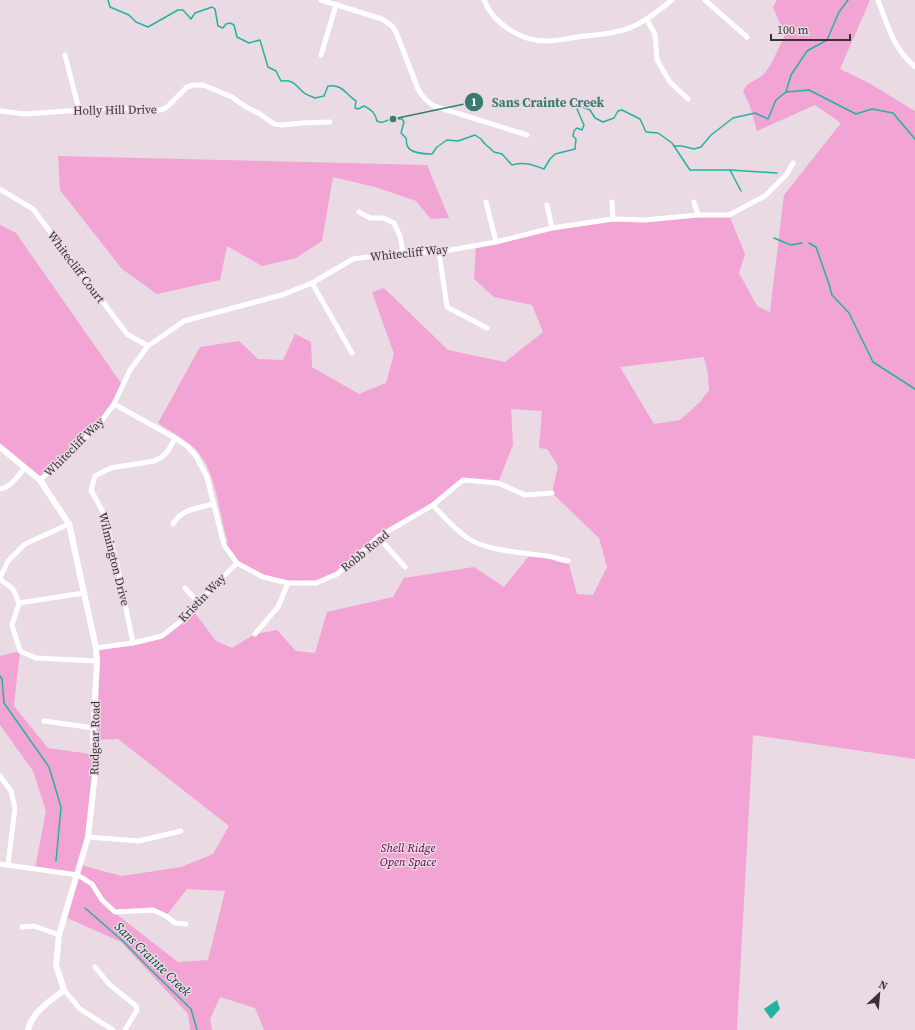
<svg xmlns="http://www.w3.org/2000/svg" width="915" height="1030" font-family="'Source Serif 4',serif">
  <rect width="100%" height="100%" fill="#eadae3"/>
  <g fill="#f2a4d5" fill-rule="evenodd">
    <path d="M777,0H870L840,69L867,82L915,111V759L753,735L737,1030H264L255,1008L220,997L210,1019L212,1030H190L188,1014L121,942L65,917L77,875L35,868L46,811L33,771L0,725V656L20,651L14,706L48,748L97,755L88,837L80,865L122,876L181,867L213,854L229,826L118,739L93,740L96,648L162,636L192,609L216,641L232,648L255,634L277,630L296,651L315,653L327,612L393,597L404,578L474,567L504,587L530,555L568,561L577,594L593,595L607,567L599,538L552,493L558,466L547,449L539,448L542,411L511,409L513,445L498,483L463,480L433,505L378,537L337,574L316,583H288L263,577L237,563L224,545L228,542C217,511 218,468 191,445C181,437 169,430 158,423L200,347L239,341L258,359L283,360L295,334L311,342L312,367L359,394L386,383L394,354L372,292L384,288L448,350L505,362L543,332L532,305L494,297L474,279L476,245L552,228L613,219L729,215L745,254L739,273L757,306L770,312L784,195L841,123L815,105L757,131L750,106L743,91C747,82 756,81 763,75C773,64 778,48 785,35L773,7ZM704,357L708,374L709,390L700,402L680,420L654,424L620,367ZM187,889L225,891L208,960L178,962L115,913L153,910L166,916Z"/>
    <polygon points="58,156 427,165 449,218 431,219 416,201 375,187 333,177 322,241 296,258 262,266 227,246 220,280 157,294 122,269 60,190"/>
    <polygon points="0,225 16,233 123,386 97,427 40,480 0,447"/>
  </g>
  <polygon fill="#24b3a1" points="777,1000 780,1009 771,1019 764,1009"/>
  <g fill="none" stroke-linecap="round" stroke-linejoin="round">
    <g stroke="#24b3a1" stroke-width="1.5">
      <path d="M108,0L110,7L129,15L136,22L148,27L178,10H183L191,19L195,13L212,7L215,9L218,26L223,28L226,24L230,23L234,25L237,37L249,43L260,40L268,67L276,71L281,81C294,80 294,84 303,92C306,95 311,96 315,98L324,96L328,86C343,84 345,94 356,101L355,108L358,109L364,106C371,110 375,112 377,121C383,124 385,121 391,119C394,118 398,119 402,119L404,122L401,133L406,138C407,141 406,143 407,145C409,153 425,154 432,154L437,147L447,140L458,141L475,135L481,139L484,143L494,152L502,154L512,165C525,162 531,164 544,169L550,159L555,154L575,149L576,139L573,136L574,131L577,128L582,130L584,125L577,109L580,106L590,110L595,118L603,122L614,118L618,111L622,110L640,119L646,132L658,133L672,143L690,170H730L777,173"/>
      <polyline points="786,92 809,90 856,114 872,109 893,113 915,139"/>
      <polyline points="674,146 682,146 694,149 701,147 711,135 733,118 755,113 768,119 776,100 786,92 791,75 807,51 827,40 839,12 848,0"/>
      <polyline points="730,170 741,191"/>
      <polyline points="774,238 791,245 802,243"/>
      <polyline points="809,243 816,247 829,284 832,295 849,313 873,362 915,389"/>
      <polyline points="0,676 2,679 4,703 49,767 61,807 56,861"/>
      <polyline points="85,908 124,942 149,968 191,1009 197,1030"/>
    </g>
    <g stroke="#fff" stroke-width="5">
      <path d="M321,0L382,19L392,26L396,32L418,89C422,97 426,101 434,106L527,135"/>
      <path d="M484,0C494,24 520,41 547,41C560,41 573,37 586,36C602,34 619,33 634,26C648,20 659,10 672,0"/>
      <polyline points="705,0 747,37"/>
      <path d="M878,0C888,26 893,48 915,67"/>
      <polyline points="647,20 655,34 657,60 670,82 688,99"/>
      <polyline points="65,55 79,110"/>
      <polyline points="321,55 336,5"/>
      <polyline points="0,111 25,114 109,108 135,108 153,110 161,110 167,107 187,87 194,85 203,85 232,97 246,107 260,114 274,124 282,125 302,123 330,122"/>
      <polyline points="1,190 33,209 127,334 148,346"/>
      <polyline points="486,202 496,242"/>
      <polyline points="612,202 613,219"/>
      <polyline points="694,202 698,215"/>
      <polyline points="547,205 552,228"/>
      <polyline points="359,212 370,218 383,218 394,223 400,236 403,252"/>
      <polyline points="439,252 447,307 487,328"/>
      <polyline points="312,283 352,353"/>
      <polyline points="114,404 175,438 187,446 196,456 207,477 224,545 237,563 263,577 288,583 316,583 337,574 378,537 433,505 463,480 498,483 525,495 552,493"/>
      <polyline points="40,480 97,427 114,404 130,370 148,346 184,321 282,295 312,283 353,259 403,252 439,252 496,242 552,228 613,219 645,220 698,215 729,215 765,196 787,174 793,163"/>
      <path d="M0,489C12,487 17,476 25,468"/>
      <path d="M433,505C444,517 455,530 469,539C488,551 524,553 547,556C554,557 561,560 568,561"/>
      <path d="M173,524C181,509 198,508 213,504"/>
      <polyline points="378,537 405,567"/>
      <polyline points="0,578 8,561 25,544 69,524"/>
      <polyline points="0,579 13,589 19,603 12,625 20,651 36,658 97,661"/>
      <polyline points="185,588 198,602"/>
      <polyline points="19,603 84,593"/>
      <polyline points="255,634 278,607 288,583"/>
      <polyline points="133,643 118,569 104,514 91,490 95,476 111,468 154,461 162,457 168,451 175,438"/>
      <polyline points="96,648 133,643 162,636 185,618 198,602 237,563"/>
      <polyline points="44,721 94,728"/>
      <polyline points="0,776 11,791 15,808 8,864"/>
      <polyline points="88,837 139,841 181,831"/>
      <polyline points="0,864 78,875 92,884 102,900 115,912 153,910 166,916 175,923 186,924"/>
      <polyline points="22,927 34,926 59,935"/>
      <polyline points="95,967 109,984 136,1006 137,1010 125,1030"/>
      <polyline points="64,990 80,1009 113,1030"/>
    </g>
    <path stroke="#fff" stroke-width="6" d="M0,447L40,480L69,524L96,648L97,661L93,740L97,755L88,837L59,935L56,965L64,990C50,1001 32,1012 28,1030"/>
  </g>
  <g text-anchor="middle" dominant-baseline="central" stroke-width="3" stroke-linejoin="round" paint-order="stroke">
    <g font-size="12" fill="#383235" stroke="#eadae3">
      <text transform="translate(115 110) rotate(-1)">Holly Hill Drive</text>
      <text transform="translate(409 253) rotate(-6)">Whitecliff Way</text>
      <text transform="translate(76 267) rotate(53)">Whitecliff Court</text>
      <text transform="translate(74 447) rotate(-45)">Whitecliff Way</text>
      <text transform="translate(365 551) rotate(-39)">Robb Road</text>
      <text transform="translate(114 559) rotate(76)">Wilmington Drive</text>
      <text transform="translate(202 598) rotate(-46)">Kristin Way</text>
      <text transform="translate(95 738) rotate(-89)">Rudgear Road</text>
    </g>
    <g font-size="12" font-style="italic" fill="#64004b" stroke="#eadae3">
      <text x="408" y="848">Shell Ridge<tspan x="408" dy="14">Open Space</tspan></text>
    </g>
    <g font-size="13" font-style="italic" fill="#003c35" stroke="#eadae3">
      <text transform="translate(153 959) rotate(44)">Sans Crainte Creek</text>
    </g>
  </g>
  <path fill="none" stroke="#377c71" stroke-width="1.5" d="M393 119L474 102"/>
  <g fill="#377c71" stroke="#eadae3" stroke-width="1.5">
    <circle cx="393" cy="119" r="4"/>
    <circle cx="474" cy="102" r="10"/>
  </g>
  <g font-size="12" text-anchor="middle" font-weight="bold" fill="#fff">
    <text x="474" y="106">1</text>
  </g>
  <g font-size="13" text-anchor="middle" font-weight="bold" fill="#377c71" stroke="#eadae3" stroke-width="3" stroke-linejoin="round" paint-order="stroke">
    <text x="548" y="107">Sans Crainte Creek</text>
  </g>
  <g transform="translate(879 994) rotate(26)" stroke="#eadae3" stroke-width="3" paint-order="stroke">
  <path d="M0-3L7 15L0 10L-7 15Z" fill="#383235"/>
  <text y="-6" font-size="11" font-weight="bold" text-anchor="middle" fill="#383235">N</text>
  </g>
  <path d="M771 34v6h79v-6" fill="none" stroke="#383235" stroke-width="2"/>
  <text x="777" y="34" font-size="12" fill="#383235" stroke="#eadae3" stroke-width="3" paint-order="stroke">100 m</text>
</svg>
